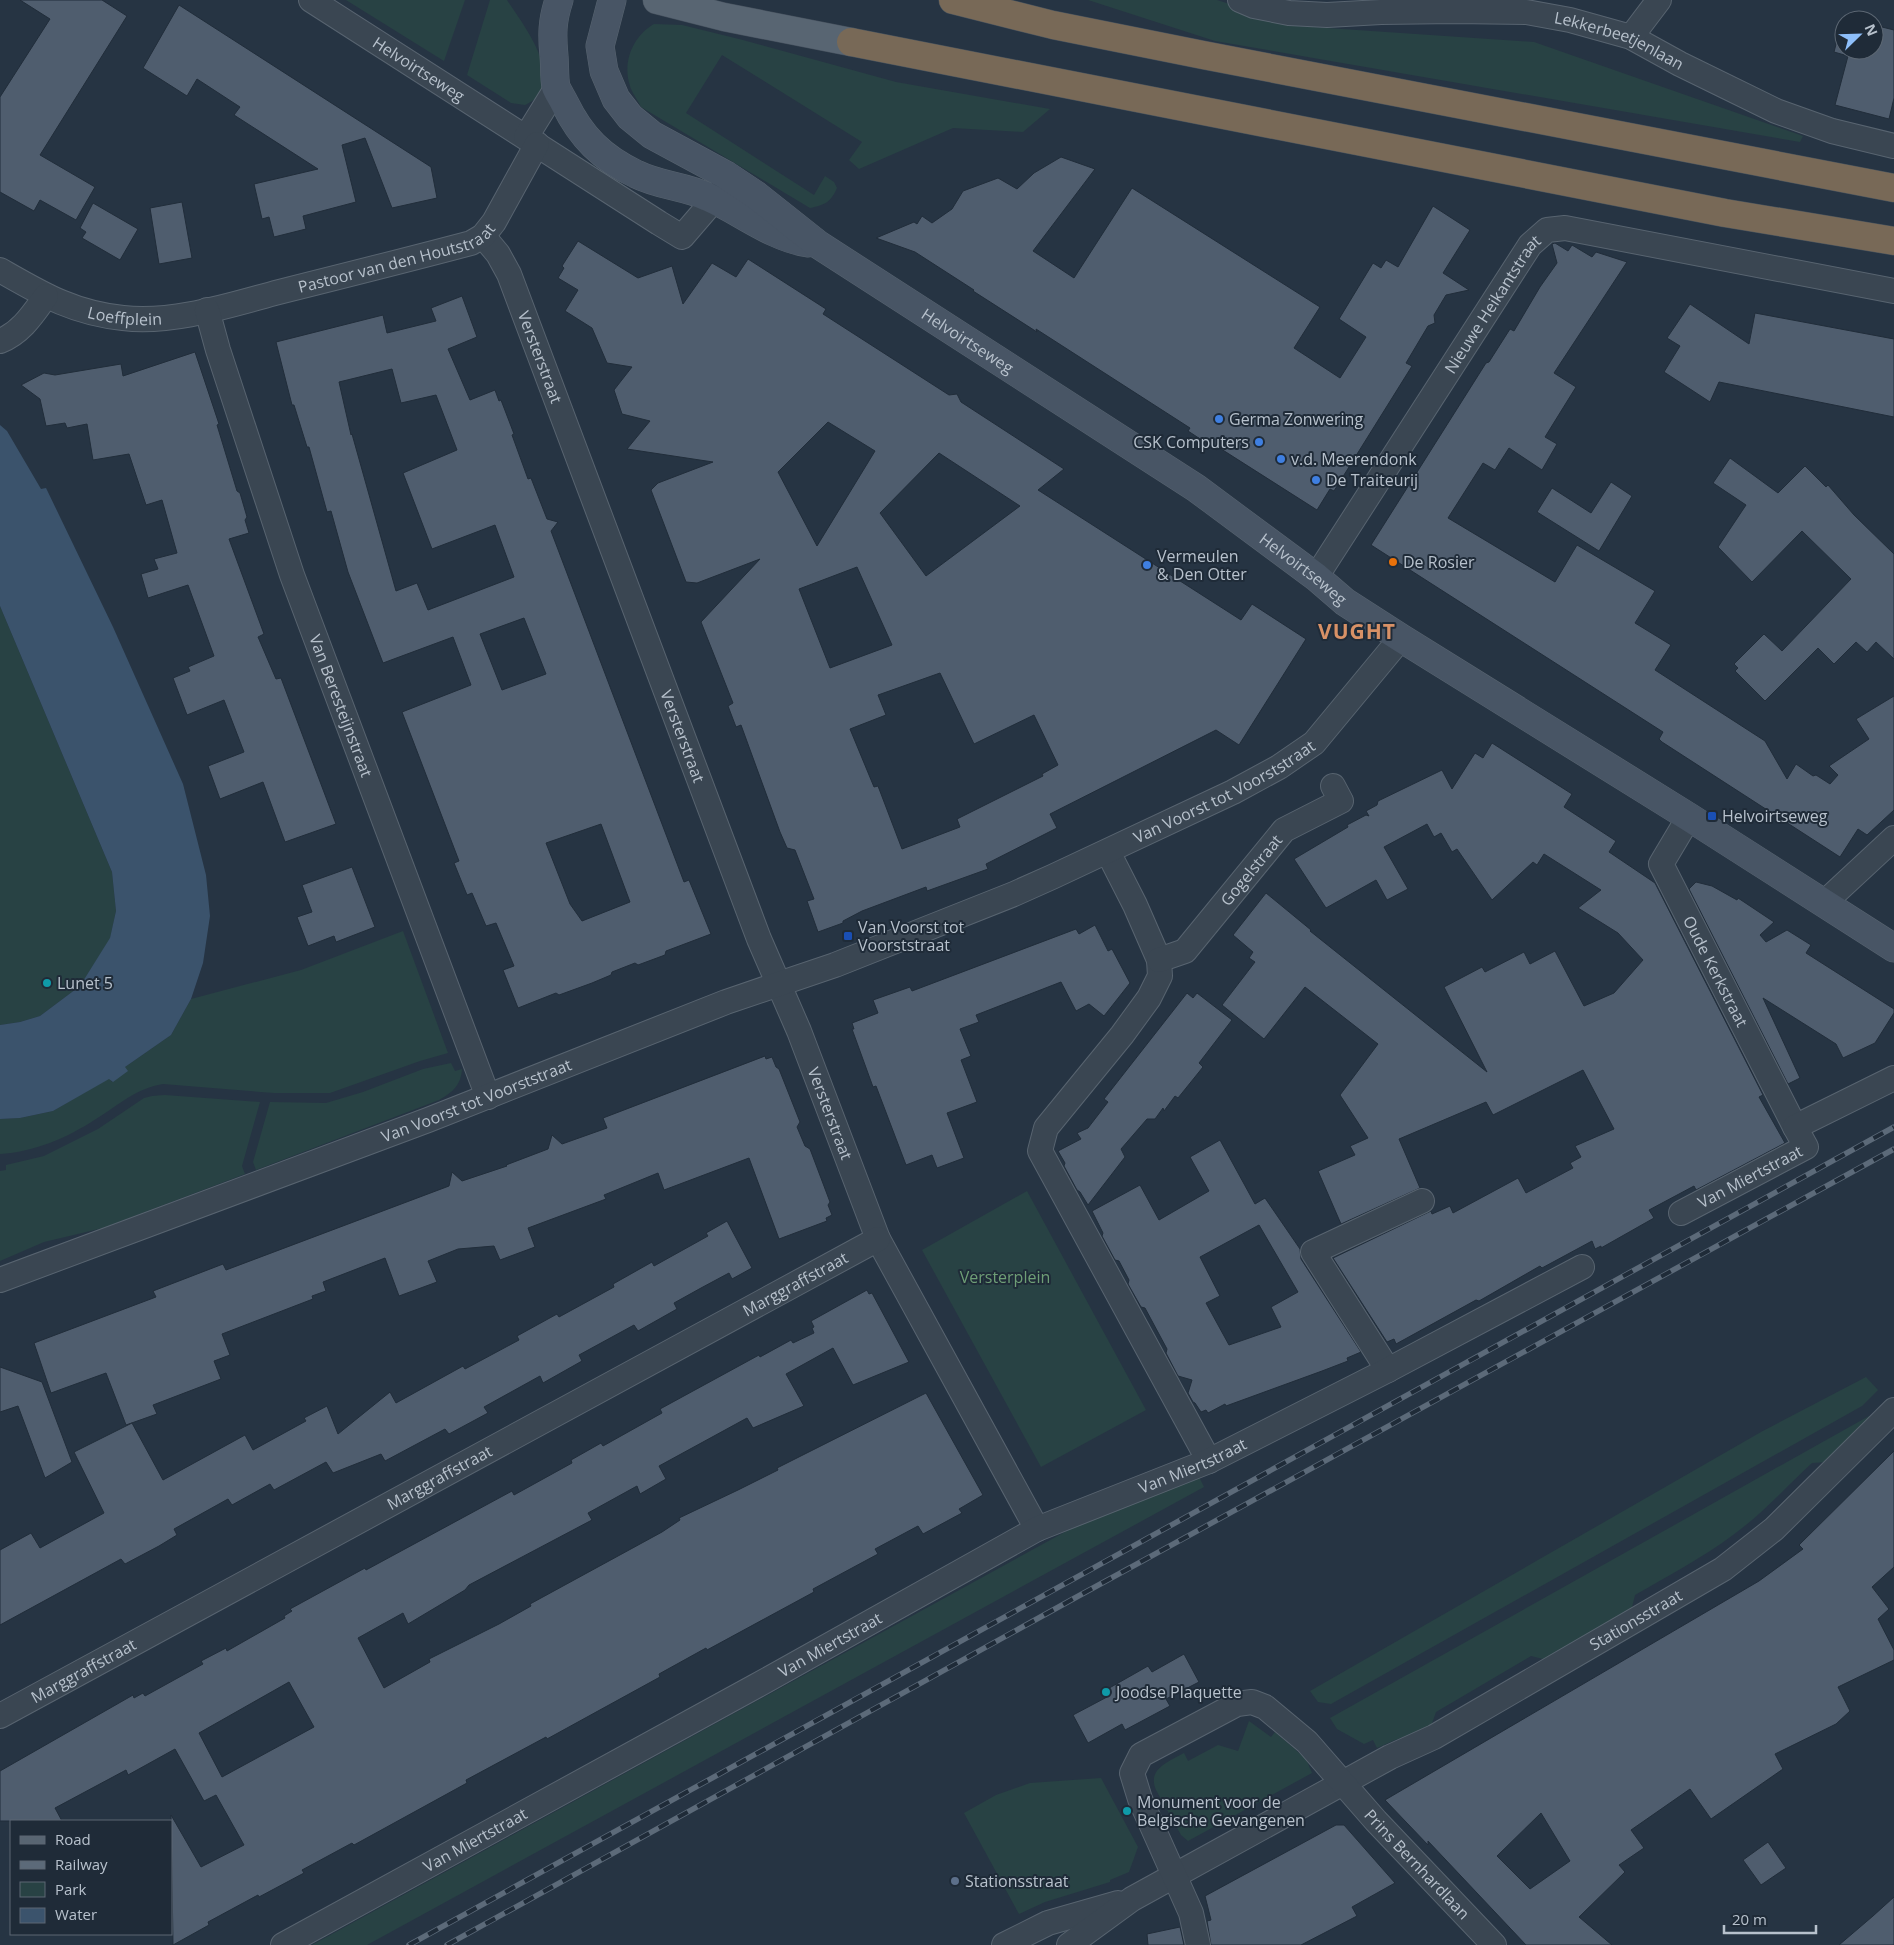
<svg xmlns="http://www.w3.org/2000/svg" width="1894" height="1945" font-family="'Open Sans',sans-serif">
  <rect width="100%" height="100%" fill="#263443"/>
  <g fill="#284244">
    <polygon points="346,0 465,0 444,61"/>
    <path d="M490,0H507C523,25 557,66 538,96C535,100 529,103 525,105L511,103L467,75Z"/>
    <polygon points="1088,0 1217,0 1298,26 1534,42 1803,136 1800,142 1215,41"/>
    <path d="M654,24L682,25L739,39L896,82L1050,109L1023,132L953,128L859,169L849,160L862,142L722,55L686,113L814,195L825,176L834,182L837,188C831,202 825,205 810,208L641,107C638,100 632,93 630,86C622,62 633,36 654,24Z"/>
    <polygon points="0,606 112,872 116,911 110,939 80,986 40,1016 20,1022 0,1025"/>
    <path d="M403,931L448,1053L420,1061L330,1093H274L163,1084C135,1089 120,1104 96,1119C67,1138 34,1152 0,1154V1119L20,1118L53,1111L109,1078L112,1082L125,1067L171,1035L191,999L301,970Z"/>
    <path d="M451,1063L455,1071L462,1069C461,1085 453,1092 439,1100L256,1170L253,1162L270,1102L326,1103L363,1092L423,1069Z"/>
    <polygon points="165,1095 260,1102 242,1166 245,1174 103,1228 44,1242 0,1261 0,1171 6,1170 6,1165 44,1156 98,1129 144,1098 152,1096"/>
    <polygon points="1027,1191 1146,1410 1041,1467 922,1250"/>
    <polygon points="1866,1377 1878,1390 1862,1406 1331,1704 1318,1702 1310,1691 1761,1432"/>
    <path d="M1869,1416L1872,1419L1828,1462L1812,1463C1786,1487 1762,1514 1733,1535C1702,1558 1668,1576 1635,1595L1631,1611L1547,1660L1531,1656L1436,1712L1430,1729L1395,1740L1377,1748L1373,1740L1364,1744L1337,1729L1330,1718Z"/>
    <polygon points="1199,1477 1204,1487 367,1945 312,1945 1074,1527"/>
    <path d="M1249,1721L1271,1737L1275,1732L1306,1759L1312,1773L1188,1841L1181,1835L1156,1790C1147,1769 1168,1762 1184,1753L1188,1761L1218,1745L1238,1751Z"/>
    <polygon points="1101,1778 1138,1847 1129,1872 1110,1880 1110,1882 1045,1902 1019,1914 964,1813 996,1795 1030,1783"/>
  </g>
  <polygon fill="#3b536c" points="0,425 7,431 41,489 46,488 113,627 183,784 206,875 210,916 203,963 191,999 171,1035 125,1067 128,1071 113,1082 109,1079 53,1111 20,1118 0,1119 0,1025 20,1022 40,1016 80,986 110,938 116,911 112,872 0,606"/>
  <g fill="#4f5d6e" stroke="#212d3a" fill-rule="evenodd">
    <polygon points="20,0 102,0 127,16 40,155 95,187 76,220 40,200 34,211 0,192 0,97 50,19"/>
    <polygon points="179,5 431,167 437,198 392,208 365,138 342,145 356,202 303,216 306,229 274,237 269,217 262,219 254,184 318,169 234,115 240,107 197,79 187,96 143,68"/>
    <polygon points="1843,17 1854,20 1844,20 1844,50 1874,50 1874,25 1894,30 1894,98 1889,119 1835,105 1848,56 1834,52"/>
    <polygon points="1061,157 1095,169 1033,251 1074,278 1132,188 1320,307 1294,348 1340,378 1366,337 1339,319 1373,263 1381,268 1386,260 1398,267 1433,206 1470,230 1443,273 1469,290 1446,295 1434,315 1435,323 1428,326 1406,363 1412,366 1334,491 1330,489 1317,510 1218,447 1217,450 1188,431 1190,428 1036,329 1037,332 973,291 974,290 915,252 876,238 914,222 917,224 922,216 932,223 952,209 963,191 998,178 1017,189 1034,173"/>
    <polygon points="182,202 192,258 159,264 150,208"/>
    <polygon points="93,203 138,229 120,260 82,238 86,232 80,228"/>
    <path d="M578,241L638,278L672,266L683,304L712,263L736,277L748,259L826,309L823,314L949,395L957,394L961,402L1064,469L1038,490L1241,620L1252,604L1306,639L1239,745L1216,730L1050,814L1057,828L986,864L988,869L927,891L926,887L862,911L843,921V923L818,932L807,901L814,899L795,850L787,848L780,832L741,725L736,727L728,706L733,703L701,622L760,559L697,583L686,582L651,490L658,483L713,462L627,449L650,421L622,414L614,390L632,367L607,363L592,328L565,311L578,290L558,278L564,268L562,266ZM828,422L875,451L817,546L778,472ZM939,453L1020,506L926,576L880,513ZM857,567L892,645L830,668L799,589ZM940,673L974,744L1034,715L1058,765L1042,774L1043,776L957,819L960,827L902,849L878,786L874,787L850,729L886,715L878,695Z"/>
    <polygon points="1555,243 1568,251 1572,245 1592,257 1596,252 1627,262 1554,373 1576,387 1545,437 1557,444 1542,470 1509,448 1495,470 1483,463 1448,518 1555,582 1577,545 1655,591 1635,623 1671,645 1655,670 1765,741 1787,779 1796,764 1813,776 1816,775 1830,784 1838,775 1829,766 1869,739 1856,719 1894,696 1894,810 1867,835 1858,829 1840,857 1662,742 1659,739 1663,732 1371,545 1486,363 1489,362 1510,329 1514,331 1540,287 1557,263 1552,244"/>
    <path d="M462,296L477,337L448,349L470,400L495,390L499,401L501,400L514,434L512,435L528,479L531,478L547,519L558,522L551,531L684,882L689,880L711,934L666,951L665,955L638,965L635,963L612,972L611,975L592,983L559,995L556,993L518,1008L503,970L514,966L496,923L486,926L472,893L467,895L454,863L459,861L402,712L471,685L453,637L383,663L348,572L331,511L327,512L309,447H307L294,405H292L276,342L383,315L387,333L436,321L431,308ZM392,369L401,403L436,395L457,450L403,473L432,549L495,525L514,577L428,610L417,583L396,591L352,434L351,435L339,382ZM524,618L546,674L502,690L480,634ZM601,824L630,902L582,921L570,904L546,843Z"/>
    <polygon points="1690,304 1749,344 1755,313 1894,339 1894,417 1719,382 1710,402 1664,372 1680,346 1667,338"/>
    <polygon points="195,352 219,424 217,425 237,491 240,493 247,517 245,520 249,533 229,539 264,634 258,637 276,679 281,678 336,824 285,842 263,782 220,799 208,766 244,752 224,700 187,715 173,678 190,671 188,667 214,656 188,585 148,598 141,574 158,569 154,559 177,553 162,500 146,505 129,454 93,460 87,424 67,428 65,423 46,426 40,399 21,385 44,373 55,375 121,364 123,376"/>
    <polygon points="1730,458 1778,493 1805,466 1826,487 1828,485 1854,515 1894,554 1894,659 1876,642 1867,652 1856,642 1834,664 1818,648 1765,701 1735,671 1738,668 1734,664 1764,634 1782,651 1851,579 1802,531 1752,582 1718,547 1746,505 1713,483"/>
    <polygon points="1611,482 1632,496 1599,551 1537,512 1552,488 1591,513"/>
    <polygon points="1492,743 1572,794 1564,807 1616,841 1609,852 1655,883 1763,1095 1759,1097 1785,1143 1696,1190 1694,1186 1649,1210 1654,1218 1601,1248 1601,1246 1595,1249 1592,1241 1542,1268 1540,1266 1479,1301 1476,1300 1396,1344 1394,1339 1387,1342 1333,1258 1431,1211 1432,1214 1450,1206 1453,1213 1518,1178 1526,1193 1573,1168 1570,1163 1581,1157 1575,1146 1614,1129 1583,1070 1493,1115 1486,1102 1399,1139 1420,1188 1341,1224 1318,1171 1355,1155 1350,1146 1368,1138 1340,1095 1378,1044 1305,987 1264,1039 1222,1005 1255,962 1249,958 1253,952 1233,935 1266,893 1311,930 1310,931 1487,1072 1444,987 1482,967 1485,972 1524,952 1530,964 1555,951 1584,1006 1614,993 1643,960 1618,933 1578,908 1601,890 1544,854 1537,865 1533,862 1492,900 1457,849 1452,852 1441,833 1434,837 1427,824 1384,847 1408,889 1387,900 1376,880 1326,908 1294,859 1348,827 1347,825 1366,815 1369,816 1366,811 1377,805 1378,801 1442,770 1452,789 1475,753 1483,758"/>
    <polygon points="352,867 375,927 336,942 334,936 308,946 297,917 312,912 302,885"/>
    <polygon points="1696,882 1712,886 1737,900 1738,898 1774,922 1760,935 1766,942 1787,930 1811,945 1806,953 1894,1009 1894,1013 1875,1043 1843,1058 1836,1044 1763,998 1800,1078 1788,1084 1689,889"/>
    <polygon points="1095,925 1108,951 1112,949 1130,983 1104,1016 1089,1004 1076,1011 1061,982 976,1015 979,1022 960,1029 971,1056 961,1060 977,1102 947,1113 964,1158 937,1168 932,1155 906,1165 876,1086 873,1087 852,1029 854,1029 852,1023 878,1013 873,1000 910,987 912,991 1076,929 1079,934"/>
    <polygon points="1187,993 1193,998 1197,993 1232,1020 1199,1063 1203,1067 1178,1098 1175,1096 1164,1111 1163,1108 1155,1119 1147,1119 1121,1149 1125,1157 1088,1205 1080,1192 1077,1190 1064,1166 1065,1163 1058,1151 1081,1139 1077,1133 1088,1128 1108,1102 1104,1099"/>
    <polygon points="765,1056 766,1059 772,1057 776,1067 779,1069 800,1122 797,1127 805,1146 810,1149 830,1202 828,1205 832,1215 826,1218 827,1221 779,1239 749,1158 664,1190 658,1173 604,1195 606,1199 528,1228 535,1247 500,1260 494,1246 458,1249 428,1261 437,1282 399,1296 385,1258 323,1282 326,1291 312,1296 313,1299 222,1334 230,1355 214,1361 221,1379 153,1405 157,1414 126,1425 106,1373 51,1393 34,1343 156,1297 153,1291 223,1264 226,1270 449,1186 452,1172 462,1181 507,1166 506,1165 548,1149 552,1135 562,1144 607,1128 603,1118"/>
    <path d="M1220,1140L1255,1204L1265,1198L1300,1249L1301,1259L1361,1352L1347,1358L1348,1361L1322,1371L1226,1406L1225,1404L1208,1413L1206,1410L1201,1412L1195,1403L1193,1402L1188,1393L1192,1380L1178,1376L1166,1353L1167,1349L1145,1308L1141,1307L1128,1284L1129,1280L1119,1261L1115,1260L1102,1236L1103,1233L1092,1211L1140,1185L1159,1220L1209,1191L1190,1157ZM1259,1225L1298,1292L1271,1307L1281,1327L1229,1345L1206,1303L1220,1296L1200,1257Z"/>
    <polygon points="727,1221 752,1268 732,1279 729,1273 701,1288 674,1303 677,1309 638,1331 634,1325 579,1355 582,1361 543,1383 540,1376 484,1407 488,1413 449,1434 445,1429 385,1461 381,1454 333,1473 326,1462 274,1490 270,1484 232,1505 228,1499 174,1529 177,1535 159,1546 125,1564 121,1559 0,1625 0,1550 31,1533 40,1548 104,1513 74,1452 132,1423 163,1480 245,1435 253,1450 306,1421 304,1418 327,1406 338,1434 390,1392 396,1403 463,1366 465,1369 519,1340 517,1336 557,1314 559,1317 614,1287 613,1284 652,1262 654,1266 708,1236 706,1233"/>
    <path d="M867,1290L869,1294L872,1293L909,1362L853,1385L833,1348L786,1374L804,1406L753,1428L747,1418L659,1466L666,1479L640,1494L637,1486L588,1513L592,1520L469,1585L465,1590L408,1624L403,1613L358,1638L384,1688L430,1662L429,1659L499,1624L531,1606L530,1604L662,1532L680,1520L679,1518L738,1490L778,1470L777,1468L926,1393L983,1495L959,1509L962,1513L923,1534L918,1526L875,1549L878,1554L813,1589L814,1592L707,1650L706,1648L659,1674L660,1677L547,1739L546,1737L466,1780L467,1783L354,1845L352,1843L302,1870L304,1873L259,1897L258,1895L208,1922L209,1925L173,1945L171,1815L201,1867L244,1845L216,1795L204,1801L175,1749L128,1775L126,1770L55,1808L62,1821H0V1771L133,1695L134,1698L143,1693L145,1696L203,1664L201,1661L226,1648L227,1651L285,1618L284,1616L292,1611L290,1609L365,1568L366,1570L512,1491L514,1495L572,1463L571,1460L601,1443L603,1446L662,1413L660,1409L759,1355L760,1357L791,1340L793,1343L814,1333L812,1328L814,1327L811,1321ZM289,1682L314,1727L222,1777L199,1733Z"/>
    <polygon points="0,1367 42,1382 72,1462 45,1478 18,1406 0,1412"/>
    <path d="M1894,1451V1567L1872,1587L1889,1609L1878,1619L1894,1650V1660L1838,1687L1850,1711L1836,1724L1775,1754L1783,1769L1711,1819L1690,1789L1631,1830L1644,1848L1619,1865L1625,1872L1579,1917L1612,1945H1526L1428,1841V1845L1385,1800L1759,1581L1803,1549L1799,1545ZM1541,1813L1570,1861L1530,1889L1497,1856Z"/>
    <polygon points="1184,1654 1199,1682 1166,1699 1170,1706 1125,1730 1122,1724 1088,1743 1073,1715 1107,1697 1104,1691 1148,1666 1152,1672"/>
    <polygon points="1336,1825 1344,1825 1395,1883 1352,1907 1357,1916 1301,1945 1211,1945 1207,1921 1211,1920 1205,1896"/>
    <polygon points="1768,1842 1786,1868 1761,1885 1743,1860"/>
    <polygon points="1894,1897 1894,1945 1839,1945 1873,1916"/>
    <polygon points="1180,1927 1184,1945 1148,1945 1147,1934"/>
  </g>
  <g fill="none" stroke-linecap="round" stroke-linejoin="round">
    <defs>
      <g id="street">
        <path id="s1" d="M311,0L659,223L682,237L725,187"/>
        <path id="s2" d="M1240,0L1254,6L1289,13L1327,15L1381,12L1455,11L1526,12L1570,20L1631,37L1680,64L1776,111L1832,131L1894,146"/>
        <polyline points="1631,37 1659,0"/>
        <polyline points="526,137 557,87"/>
        <path id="s3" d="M483,236L498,254L509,274L759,939L799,1031L878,1239L1037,1529"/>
        <path id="s4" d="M0,270C42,294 73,313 123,318C173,324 230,305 279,292C343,276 407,260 471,243L483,236L494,222L537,144"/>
        <path id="s5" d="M207,310L218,350L292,575L488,1097"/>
        <path d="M0,341C21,333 33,314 46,296"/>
        <path id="s6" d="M1316,577L1530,245L1547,230L1565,228L1894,291"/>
        <path id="s7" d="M1689,817L1661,864L1795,1127"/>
        <polyline points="1108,852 1135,905 1159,960 1160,976 1149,998 1122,1035 1046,1128 1040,1151 1209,1461"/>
        <polyline points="1824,903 1894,838"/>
        <path id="s8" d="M1159,960L1185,951L1284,830L1341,801L1333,786"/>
        <path id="s9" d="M1681,1213L1806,1147L1795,1127L1894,1078"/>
        <path id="s10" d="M0,1280L428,1120L726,1002L835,965L1014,894L1052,877L1233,792L1279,767L1314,743L1401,638"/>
        <polyline points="1388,1370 1313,1252 1422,1201"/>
        <path id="s11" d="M0,1716L878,1239"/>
        <path id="s12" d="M283,1945L756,1686L1037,1529L1209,1461L1388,1370L1582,1267"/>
        <polyline points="1004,1945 1048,1923 1118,1903"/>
        <path id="s13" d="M1069,1945L1132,1899L1390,1757L1434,1737L1723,1569L1774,1529L1894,1410"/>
        <path id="s14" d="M1198,1945L1191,1913L1140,1799L1132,1773L1141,1755L1237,1704L1252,1702L1265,1707L1307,1742L1376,1821L1494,1945"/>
      </g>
      <g id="secondary">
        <path d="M559,0C552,21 552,35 554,56C555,66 554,77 556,87C558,92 562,98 565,104C581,137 602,158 636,174C660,186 685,186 708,197C742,212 771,237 808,243"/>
        <path id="s15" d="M612,0L600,46L604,71L616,99L630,117L652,135L726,175L756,195L819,245L1196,488L1316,577L1345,602L1401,638L1689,817L1894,948"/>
      </g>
      <polyline id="primary" points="657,0 724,17 851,42"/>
      <g id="highway">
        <polyline points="953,0 1053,25 1203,55 1894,188"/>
        <polyline points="851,42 1725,213 1894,241"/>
      </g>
    </defs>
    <use href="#street" stroke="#586470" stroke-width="26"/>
    <use href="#secondary" stroke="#586470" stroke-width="29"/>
    <use href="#primary" stroke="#444f5c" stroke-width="29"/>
    <use href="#highway" stroke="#45515d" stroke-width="29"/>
    <use href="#street" stroke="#3a4652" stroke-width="24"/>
    <use href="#secondary" stroke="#485565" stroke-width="28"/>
    <use href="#primary" stroke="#586572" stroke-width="28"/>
    <use href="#highway" stroke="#786957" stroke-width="28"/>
    <defs>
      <g id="rail">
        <polyline points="409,1945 1894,1127"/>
        <polyline points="447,1945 1073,1599 1894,1149"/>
      </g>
    </defs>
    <use href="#rail" stroke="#5c6a79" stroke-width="5.5"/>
    <use href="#rail" stroke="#1f2b38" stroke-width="4" stroke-dasharray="11" stroke-linecap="butt"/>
  </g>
  <g fill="#3f7fe0" stroke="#1f2b38" stroke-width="2">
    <circle cx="1219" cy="419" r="5"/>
    <circle cx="1259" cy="442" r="5"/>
    <circle cx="1281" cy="459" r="5"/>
    <circle cx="1316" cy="480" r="5"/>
    <circle cx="1147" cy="565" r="5"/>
  </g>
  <circle fill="#e8710a" stroke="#1f2b38" stroke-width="2" cx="1393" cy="562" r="5"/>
  <g fill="#1a4fb4" stroke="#1f2b38" stroke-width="2">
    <rect x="1707" y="811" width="10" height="10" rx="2.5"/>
    <rect x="843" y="931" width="10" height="10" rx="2.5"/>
  </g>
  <g fill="#0f9aa8" stroke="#1f2b38" stroke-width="2">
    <circle cx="47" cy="983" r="5"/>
    <circle cx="1106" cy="1692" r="5"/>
    <circle cx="1127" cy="1811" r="5"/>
  </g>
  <circle fill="#5c6f8a" stroke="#1f2b38" stroke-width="2" cx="955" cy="1881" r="5"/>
  <g text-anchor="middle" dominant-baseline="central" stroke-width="4" stroke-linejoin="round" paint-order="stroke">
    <g font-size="16" fill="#b7c1cc" stroke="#1f2b38">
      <text stroke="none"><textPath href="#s2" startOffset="386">Lekkerbeetjenlaan</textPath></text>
      <text stroke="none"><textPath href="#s1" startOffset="128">Helvoirtseweg</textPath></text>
      <text stroke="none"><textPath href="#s4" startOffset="415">Pastoor van den Houtstraat</textPath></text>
      <text stroke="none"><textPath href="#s6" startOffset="325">Nieuwe Heikantstraat</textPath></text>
      <text stroke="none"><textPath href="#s4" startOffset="135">Loeffplein</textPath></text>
      <text stroke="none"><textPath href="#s15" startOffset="532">Helvoirtseweg</textPath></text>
      <text stroke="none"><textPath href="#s3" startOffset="135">Versterstraat</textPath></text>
      <text stroke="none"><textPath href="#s15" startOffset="938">Helvoirtseweg</textPath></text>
      <text stroke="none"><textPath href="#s5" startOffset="418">Van Beresteijnstraat</textPath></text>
      <text stroke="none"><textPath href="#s3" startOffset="540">Versterstraat</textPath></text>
      <text stroke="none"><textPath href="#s10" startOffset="1319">Van Voorst tot Voorststraat</textPath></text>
      <text stroke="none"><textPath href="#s8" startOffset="132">Gogelstraat</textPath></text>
      <text stroke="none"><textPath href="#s7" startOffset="175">Oude Kerkstraat</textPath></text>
      <text stroke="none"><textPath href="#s10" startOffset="509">Van Voorst tot Voorststraat</textPath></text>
      <text stroke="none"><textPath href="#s3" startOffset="945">Versterstraat</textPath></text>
      <text stroke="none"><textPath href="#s9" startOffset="78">Van Miertstraat</textPath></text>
      <text stroke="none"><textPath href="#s11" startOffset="905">Marggraffstraat</textPath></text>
      <text stroke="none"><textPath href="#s12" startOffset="1029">Van Miertstraat</textPath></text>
      <text stroke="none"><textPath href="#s11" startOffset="500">Marggraffstraat</textPath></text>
      <text stroke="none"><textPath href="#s13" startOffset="654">Stationsstraat</textPath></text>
      <text stroke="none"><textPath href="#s12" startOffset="624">Van Miertstraat</textPath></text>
      <text stroke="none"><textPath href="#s11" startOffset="95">Marggraffstraat</textPath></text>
      <text stroke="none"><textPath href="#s12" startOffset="219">Van Miertstraat</textPath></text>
      <text stroke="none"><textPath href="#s14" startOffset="562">Prins Bernhardlaan</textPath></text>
    </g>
    <g font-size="16" fill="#b7c1cc" stroke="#1f2b38" text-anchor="start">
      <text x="1229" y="419">Germa Zonwering</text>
      <text x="1249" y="442" text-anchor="end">CSK Computers</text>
      <text x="1291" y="459">v.d. Meerendonk</text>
      <text x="1326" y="480">De Traiteurij</text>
      <text x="1157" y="556">Vermeulen<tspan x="1157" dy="18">&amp; Den Otter</tspan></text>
      <text x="1403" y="562">De Rosier</text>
      <text x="1722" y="816">Helvoirtseweg</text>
      <text x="858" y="927">Van Voorst tot<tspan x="858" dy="18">Voorststraat</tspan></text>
      <text x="57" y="983">Lunet 5</text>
      <text x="1116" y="1692">Joodse Plaquette</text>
      <text x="1137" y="1802">Monument voor de<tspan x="1137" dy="18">Belgische Gevangenen</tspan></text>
      <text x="965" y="1881">Stationsstraat</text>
    </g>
    <g font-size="16" fill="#6e9e76" stroke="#1f2b38">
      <text x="1005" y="1277">Versterplein</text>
    </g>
    <g font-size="21" font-weight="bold" letter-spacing="1" fill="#d89166" stroke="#1f2b38">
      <text x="1357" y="631">VUGHT</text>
    </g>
  </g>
  <rect x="10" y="1820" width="162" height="115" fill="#1f2b38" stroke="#5c6773"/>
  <rect x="20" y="1836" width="25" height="8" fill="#586572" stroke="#5c6773"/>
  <text x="55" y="1845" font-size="15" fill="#b7c1cc">Road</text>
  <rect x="20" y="1861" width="25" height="8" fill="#5c6a79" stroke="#5c6773"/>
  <text x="55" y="1870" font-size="15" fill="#b7c1cc">Railway</text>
  <rect x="20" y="1882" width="25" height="15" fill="#284244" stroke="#5c6773"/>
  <text x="55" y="1895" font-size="15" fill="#b7c1cc">Park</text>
  <rect x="20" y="1908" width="25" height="15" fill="#3b536c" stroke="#5c6773"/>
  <text x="55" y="1920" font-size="15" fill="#b7c1cc">Water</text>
  <g transform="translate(1859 35) rotate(67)"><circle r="24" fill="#1f2b38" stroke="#5c6773"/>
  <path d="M0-4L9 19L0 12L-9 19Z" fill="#8ebffa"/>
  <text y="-8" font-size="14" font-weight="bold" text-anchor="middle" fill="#b7c1cc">N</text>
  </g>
  <path d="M1724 1925v8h92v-8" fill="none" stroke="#b7c1cc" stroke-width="2.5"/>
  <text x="1732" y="1925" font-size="15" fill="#b7c1cc" stroke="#1f2b38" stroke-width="4" paint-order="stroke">20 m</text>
</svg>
